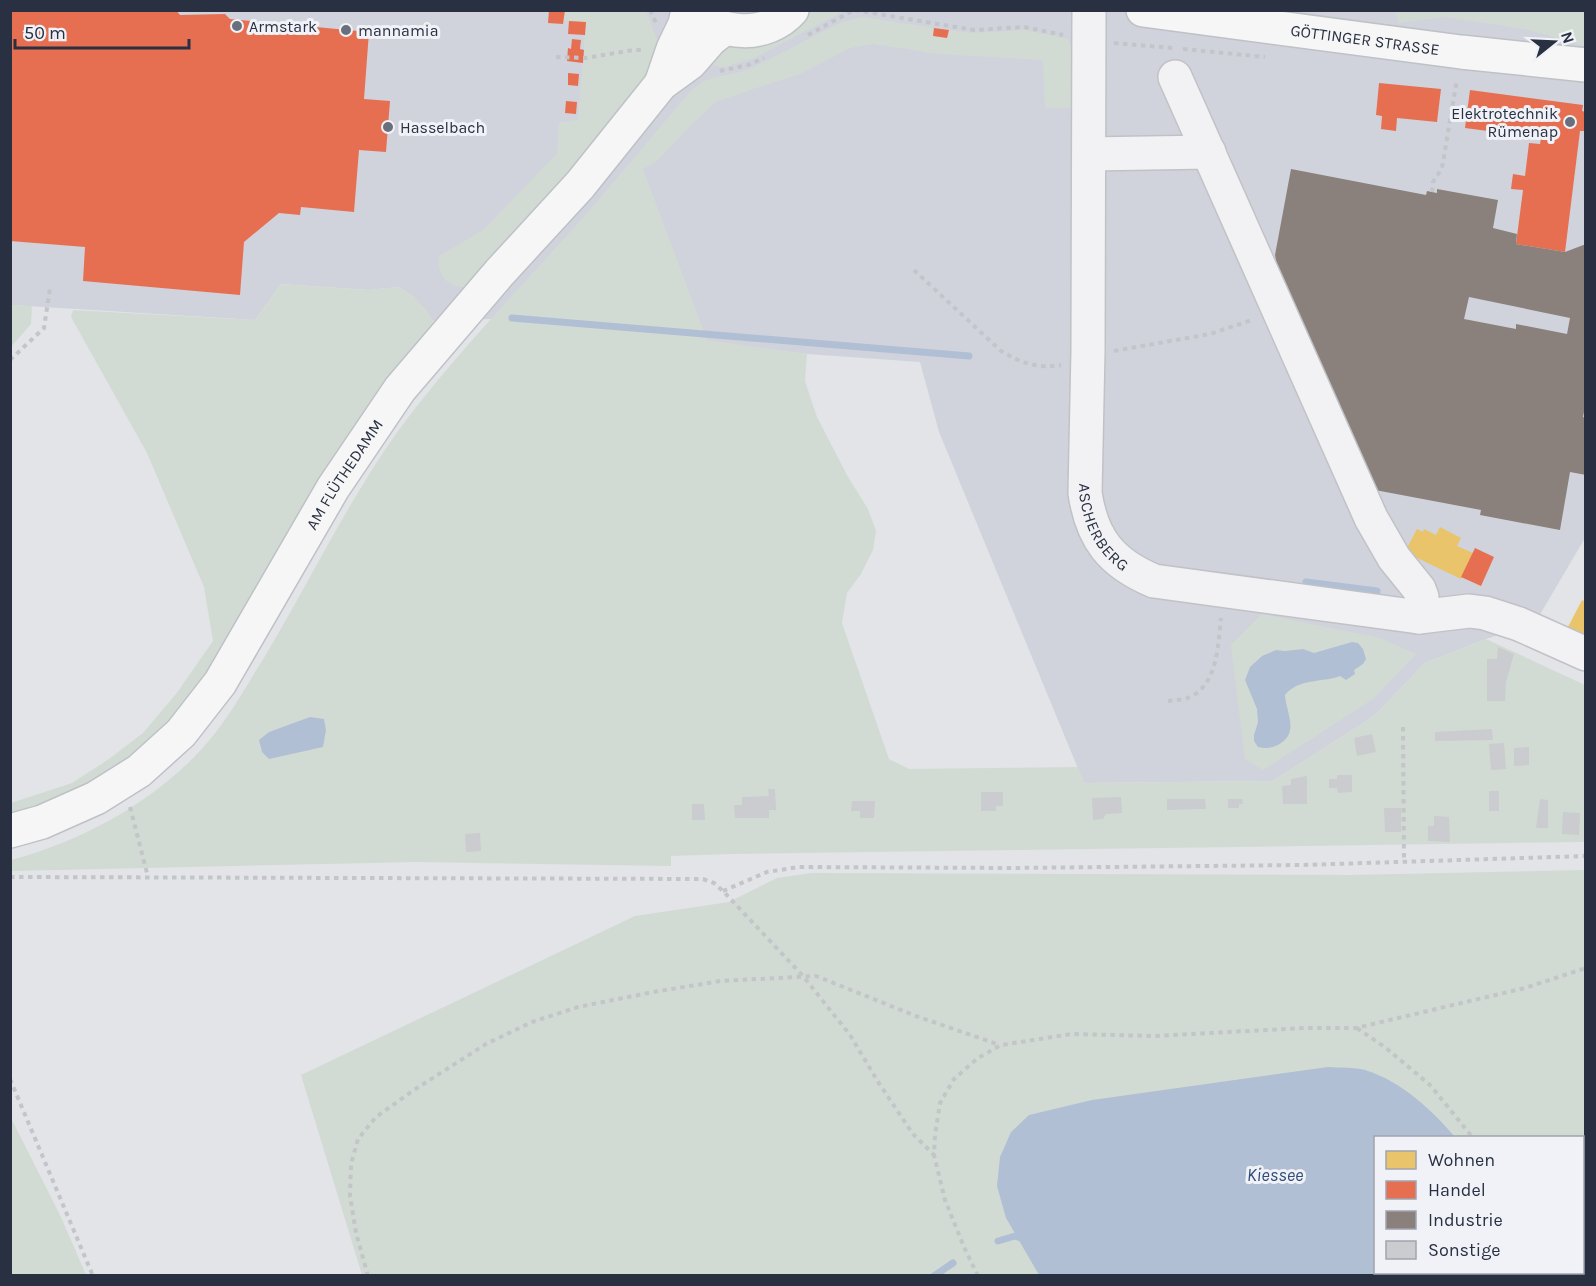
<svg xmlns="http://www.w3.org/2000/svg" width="1596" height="1286" font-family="Karla,sans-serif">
  <rect width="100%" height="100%" fill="#e2e4e8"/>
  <polygon fill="#d0d3db" points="11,11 1585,11 1585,538 1535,623 1486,639 1425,663 1374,716 1273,781 1084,783 939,432 920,362 807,354 515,318 433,321 414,297 399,287 369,290 281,284 255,320 11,305"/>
  <g fill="#d2dbd3" fill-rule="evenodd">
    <polygon points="1394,10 1585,11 1585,46 1525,29 1444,17 1399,23"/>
    <path d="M565,11H646L659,45L652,66L608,133L473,285C453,292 436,278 439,256L483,230L557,154L559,122L578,120L586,23L563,20Z"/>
    <polygon points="805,11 844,11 754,58 724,67 708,65 711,51"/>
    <path d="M862,17L934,28L933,36L947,38L949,30L973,33L1025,30L1068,39L1074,58L1077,108H1045L1043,60L939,54L873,44L850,48L800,74L753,89L716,102L692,124L658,160L643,169L707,340L807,354L805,381L817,417L848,477L868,509L876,531L873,550L861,574L847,593L842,623L889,759L909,769L1078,767L1084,783L1273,781L1374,716L1425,663L1486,639L1585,685V842L732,854L671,856V866L416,862L11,871V860C87,840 167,795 216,732C233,710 247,685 262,661C308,585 346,504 398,431C448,363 506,303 562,241C606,193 647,142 689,93C711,71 725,79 752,68L842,22Z"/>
    <polygon points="281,284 368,290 399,287 414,297 427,311 433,321 434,326 212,672 176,720 105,781 11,821 11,803 72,783 109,759 143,733 176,694 213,641 204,587 147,453 71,317 73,310 255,320"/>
    <polygon points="11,305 32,306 31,324 11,347"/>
    <polygon points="1262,614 1380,638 1416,654 1373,699 1263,770 1245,759 1231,645"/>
    <path d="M1585,870V1275H362L301,1075L635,916L729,902L777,878L811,873L1352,875ZM1376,1138H1582V1272H1376Z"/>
    <polygon points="11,1118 61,1217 86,1275 11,1275"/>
  </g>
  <g fill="#b0bfd4">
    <path d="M1352,642L1358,643L1363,649L1366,659L1363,664L1354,670L1355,674L1346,680L1340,676C1321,683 1299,678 1285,695C1286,712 1299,731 1281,743C1274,748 1267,749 1258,747L1254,741V735L1258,722L1257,709L1245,680L1250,667L1262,656L1276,650L1285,651L1303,649L1314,653Z"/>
    <polygon points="310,717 324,719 326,730 323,747 269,759 262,752 259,740 269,732"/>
    <path d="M1328,1067C1340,1068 1354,1067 1365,1070C1401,1081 1431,1109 1455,1137L1376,1138V1272H1579L1583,1275H1039L1006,1218L997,1186L1000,1157L1011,1132L1029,1115L1092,1100Z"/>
  </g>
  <g fill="#e9c46a">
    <polygon points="1440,527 1461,538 1457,546 1473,553 1461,579 1411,555 1412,553 1406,550 1417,529 1423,532 1424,529 1436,535"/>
    <polygon points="1582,600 1586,602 1586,636 1568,627"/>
  </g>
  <g fill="#e76f51">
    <polygon points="10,10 176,10 180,15 225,14 230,19 369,32 364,99 390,101 386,152 359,150 354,212 301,207 300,215 279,213 244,242 240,295 83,281 85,247 10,241"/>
    <polygon points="549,10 565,10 563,24 548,23"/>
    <polygon points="569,21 586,22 585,35 568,34"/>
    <polygon points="934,28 949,30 947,38 933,36"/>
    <polygon points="572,39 581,40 580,49 584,50 583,63 567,61 568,48 571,49"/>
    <polygon points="568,73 579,74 578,86 568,85"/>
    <polygon points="1379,83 1441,89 1437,122 1397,118 1396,131 1381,129 1382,116 1376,115"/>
    <polygon points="1470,90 1583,105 1582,111 1586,112 1586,131 1580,131 1565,252 1516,244 1523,190 1511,189 1513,174 1525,176 1529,143 1540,144 1541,138 1465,128"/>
    <polygon points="566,101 577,102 576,114 565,113"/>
    <polygon points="1475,548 1494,557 1481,586 1461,577"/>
  </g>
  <path fill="#8a817c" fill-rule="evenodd" d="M1291,169L1426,195L1427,191L1437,193V189L1498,200L1493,228L1517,234L1516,244L1565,252L1586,244V402L1583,417L1586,418V475L1570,472L1560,530L1480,515L1481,510L1375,490L1280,281L1275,255ZM1469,297L1570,318L1567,334L1516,324V329L1464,319Z"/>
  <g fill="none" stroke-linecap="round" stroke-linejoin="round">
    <g stroke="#b0bfd4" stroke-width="7">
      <polyline points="512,318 969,356"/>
      <polyline points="1306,582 1377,591"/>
      <polyline points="998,1241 1015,1236 1024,1239"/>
      <polyline points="934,1276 953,1263"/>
    </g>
  </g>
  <g fill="#caccd0">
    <polygon points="1498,647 1514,654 1506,682 1505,701 1487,701 1487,659 1497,659"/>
    <polygon points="1492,729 1493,740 1435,741 1435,732"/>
    <polygon points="1372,734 1376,752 1357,756 1354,738"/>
    <polygon points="1504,743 1506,769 1491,770 1489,744"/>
    <polygon points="1529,747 1529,765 1514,766 1514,748"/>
    <polygon points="1337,775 1352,775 1352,792 1338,793 1337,788 1329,788 1329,779 1337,779"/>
    <polygon points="1307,776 1307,804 1283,804 1282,786 1291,785 1291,779"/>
    <polygon points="768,789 775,789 776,810 769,810 769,818 735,818 734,805 742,805 742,797 769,796"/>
    <rect x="1489" y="791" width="10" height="20"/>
    <polygon points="981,792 1003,792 1003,806 996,806 996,811 981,811"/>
    <polygon points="1121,797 1122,813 1106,814 1103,819 1093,820 1092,798"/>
    <polygon points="1167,799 1205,799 1206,809 1167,810"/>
    <polygon points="1228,799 1242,799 1243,804 1239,804 1239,808 1228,808"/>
    <polygon points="1540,799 1548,800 1548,828 1536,828"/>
    <polygon points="852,801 875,801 874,818 860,818 860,811 851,811"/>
    <polygon points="692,804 704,804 705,820 692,820"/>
    <polygon points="1384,808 1401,808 1401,832 1385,832"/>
    <polygon points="1563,812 1580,813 1579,835 1562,834"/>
    <polygon points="1434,816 1449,817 1450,842 1428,841 1428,826 1434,826"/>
    <polygon points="480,833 481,851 466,852 465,834"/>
  </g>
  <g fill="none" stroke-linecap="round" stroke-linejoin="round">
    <defs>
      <g id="minor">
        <path id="s1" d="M1089,10L1088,351L1085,493C1092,539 1111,563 1154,581L1419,617L1469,611L1485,613L1519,624L1586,654"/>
        <polyline points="1175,77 1371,518 1394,558 1419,589 1422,597 1419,617"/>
        <polyline points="1089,154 1209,152"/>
      </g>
      <g id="major">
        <path d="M693,10C720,36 766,39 792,10"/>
        <path id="s2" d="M1143,10L1461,52L1586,65"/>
        <polyline points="661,84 673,49 685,24 688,10"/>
        <path id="s3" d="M10,831L42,822L96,798L139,771L181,733L220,683L333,488L400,389L500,272L580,185L661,84L690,63L711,39L724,29"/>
      </g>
    </defs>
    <use href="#minor" stroke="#c0c2c6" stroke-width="36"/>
    <use href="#major" stroke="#bec1c6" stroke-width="36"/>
    <g stroke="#c3c5c9" stroke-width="4" stroke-dasharray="4.5 4.5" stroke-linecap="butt">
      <polyline points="650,10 656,23"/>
      <polyline points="855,10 974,30 1024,27 1063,35"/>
      <polyline points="808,35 854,10"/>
      <polyline points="1114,43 1173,48"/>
      <polyline points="1183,49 1265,57"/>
      <polyline points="556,57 586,58 633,50 644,50"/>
      <polyline points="720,71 748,65 764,58"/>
      <polyline points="1432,192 1433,182 1442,168 1457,79"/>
      <path d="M914,270L1001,351C1021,363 1038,369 1061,365"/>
      <polyline points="1114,351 1210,334 1252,320"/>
      <polyline points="10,360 44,328 50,288"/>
      <path d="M1168,701C1176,700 1185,700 1192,696C1218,682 1218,644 1221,618"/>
      <polyline points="1403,727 1404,862"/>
      <polyline points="130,807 148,877"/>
      <polyline points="10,877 703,879 714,883 723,891 803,976 850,1035 880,1085 913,1134 934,1155"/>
      <polyline points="723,891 767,872 799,867 1011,868 1302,865 1586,856"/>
      <polyline points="1357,1028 1386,1048 1430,1085 1473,1138"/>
      <polyline points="10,1079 93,1276"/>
      <polyline points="1582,1254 1586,1256"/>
      <polyline points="368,1276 356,1233 350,1196 351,1164 358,1139 376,1117 414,1090 486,1044 532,1022 578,1007 648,993 720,981 816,976 916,1016 1000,1045"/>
      <polyline points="978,1276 964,1247 945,1200 934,1155 935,1135 940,1103 954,1079 978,1058 1001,1045 1072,1034 1154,1036 1304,1028 1356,1028 1525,988 1586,968"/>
    </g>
    <use href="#minor" stroke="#f2f2f4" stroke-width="33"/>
    <use href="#major" stroke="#f6f6f7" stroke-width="33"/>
  </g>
  <g fill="#696f7c" stroke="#f0f2f7" stroke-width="2">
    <circle cx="237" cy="26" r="6"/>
    <circle cx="346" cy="30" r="6"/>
    <circle cx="1570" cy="122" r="6"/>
    <circle cx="388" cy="127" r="6"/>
  </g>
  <g text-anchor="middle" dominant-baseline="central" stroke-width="6" stroke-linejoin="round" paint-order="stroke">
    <g font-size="16" fill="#283042" stroke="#f0f2f7" text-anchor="start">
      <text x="249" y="26">Armstark</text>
      <text x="358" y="30">mannamia</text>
      <text x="1558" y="113" text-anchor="end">Elektrotechnik<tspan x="1558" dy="18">Rümenap</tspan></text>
      <text x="400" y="127">Hasselbach</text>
    </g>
    <g font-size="16" fill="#283042" stroke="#f0f2f7">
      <text stroke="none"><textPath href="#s2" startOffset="224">GÖTTINGER STRASSE</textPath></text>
      <text stroke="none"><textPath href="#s3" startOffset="506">AM FLÜTHEDAMM</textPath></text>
      <text stroke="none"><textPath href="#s1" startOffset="522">ASCHERBERG</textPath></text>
    </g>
    <g font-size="18" font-style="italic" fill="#304c78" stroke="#f0f2f7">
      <text x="1275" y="1175">Kiessee</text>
    </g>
  </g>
  <rect width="1596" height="1286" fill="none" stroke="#283042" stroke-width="24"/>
  <rect x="1374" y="1136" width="210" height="138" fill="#f0f2f7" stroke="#a0a4af" stroke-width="1.5"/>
  <rect x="1386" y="1151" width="30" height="18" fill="#e9c46a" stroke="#a0a4af" stroke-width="1.5"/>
  <text x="1428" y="1166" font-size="18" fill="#283042">Wohnen</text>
  <rect x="1386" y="1181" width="30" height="18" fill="#e76f51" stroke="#a0a4af" stroke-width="1.5"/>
  <text x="1428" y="1196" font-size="18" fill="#283042">Handel</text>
  <rect x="1386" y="1211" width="30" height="18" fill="#8a817c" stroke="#a0a4af" stroke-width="1.5"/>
  <text x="1428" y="1226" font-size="18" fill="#283042">Industrie</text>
  <rect x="1386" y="1241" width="30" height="18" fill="#caccd0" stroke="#a0a4af" stroke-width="1.5"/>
  <text x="1428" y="1256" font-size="18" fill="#283042">Sonstige</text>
  <g transform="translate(1554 42) rotate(72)" stroke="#f0f2f7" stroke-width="4.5" paint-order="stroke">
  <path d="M0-4.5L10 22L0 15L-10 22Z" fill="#283042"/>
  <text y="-9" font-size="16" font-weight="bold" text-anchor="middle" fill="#283042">N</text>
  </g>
  <path d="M15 39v9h174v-9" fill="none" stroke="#283042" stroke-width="3"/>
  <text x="24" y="39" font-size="18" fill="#283042" stroke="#f0f2f7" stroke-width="4.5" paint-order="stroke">50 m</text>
</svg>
